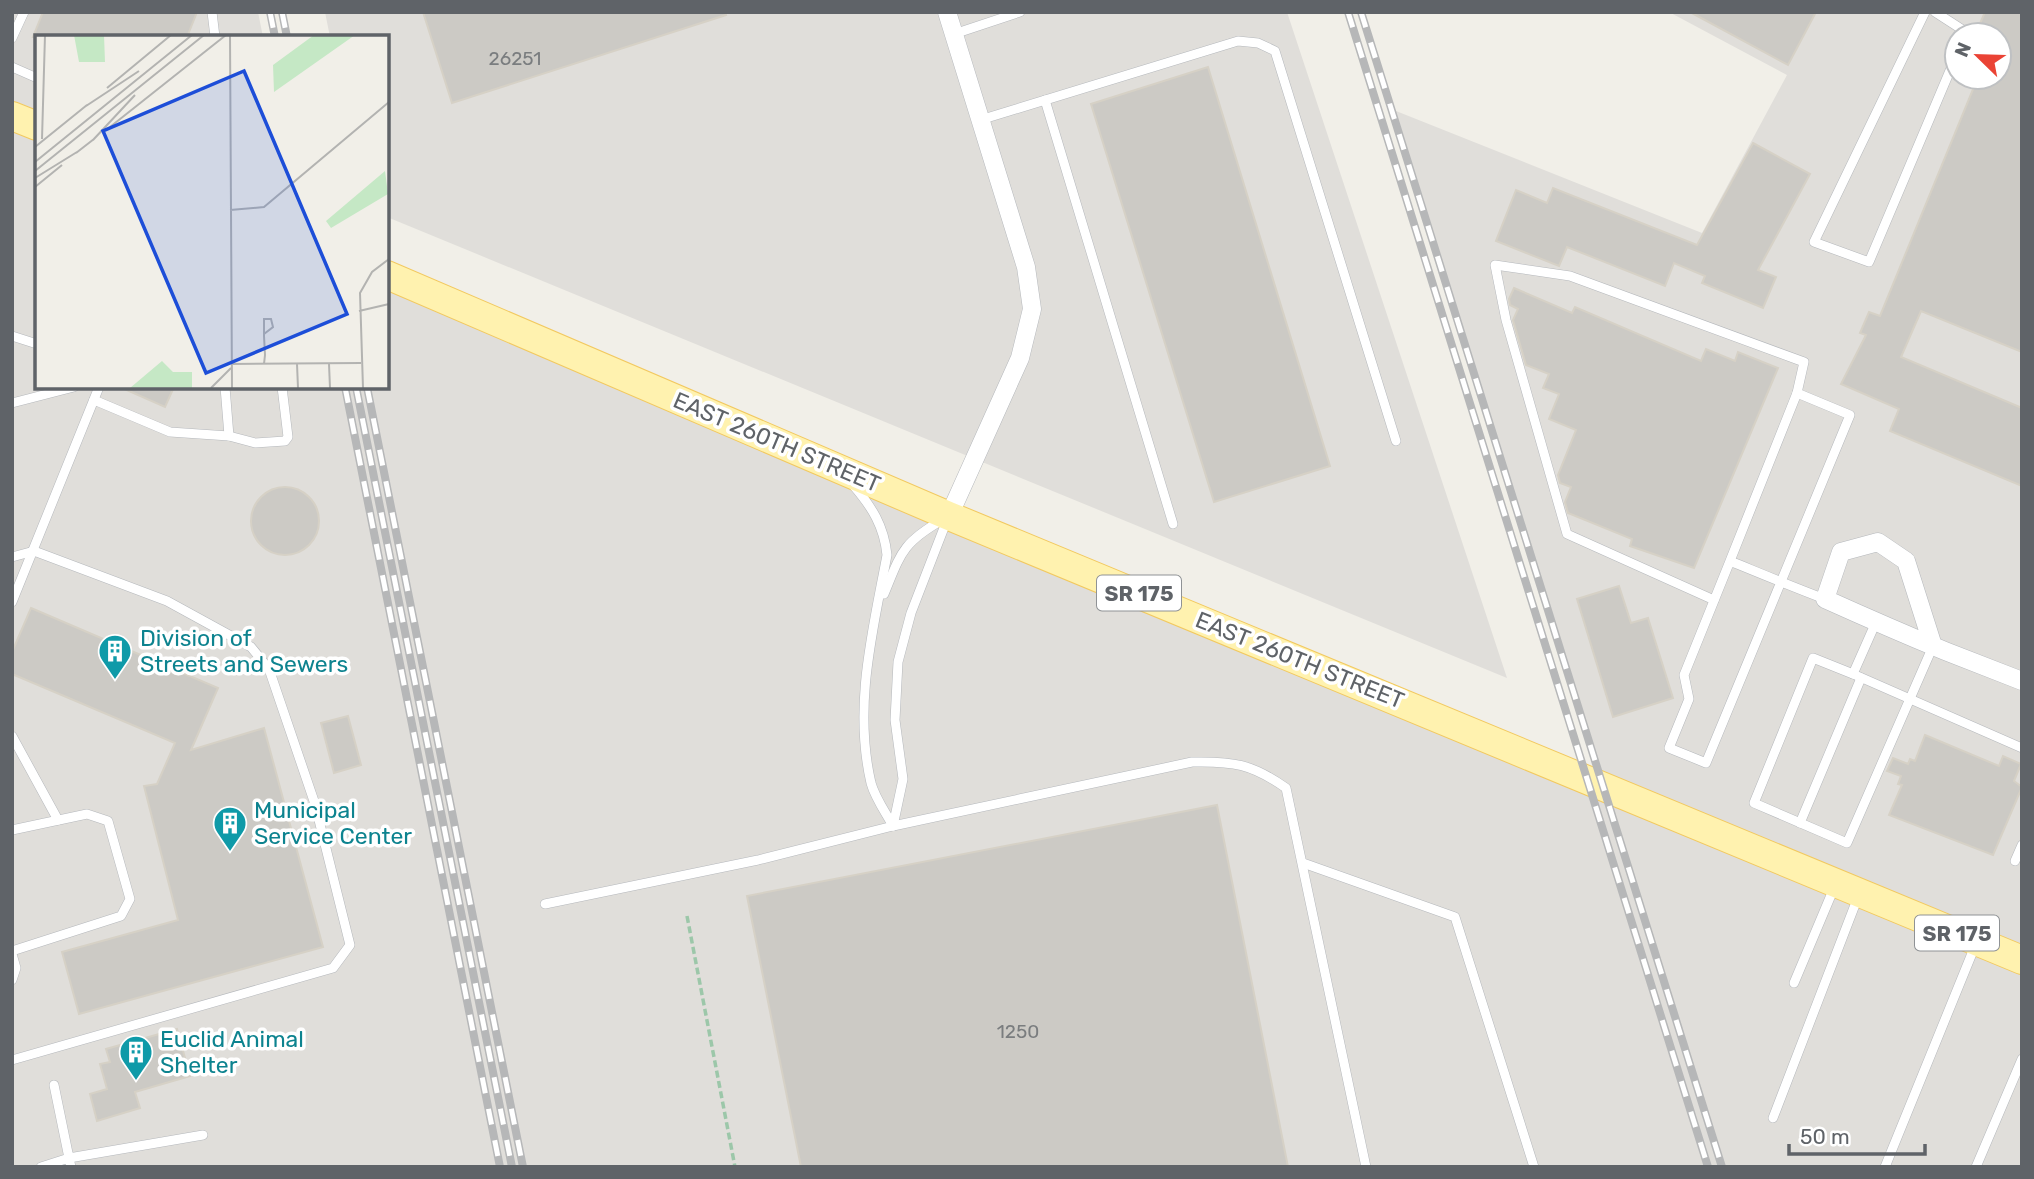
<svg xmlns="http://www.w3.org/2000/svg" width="2034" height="1179" font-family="Rubik,sans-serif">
  <rect width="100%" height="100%" fill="#f1efe8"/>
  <g fill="#e0deda" fill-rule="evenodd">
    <path d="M12,12H258L263,37H37V387H387V275L1602,785L1391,109L1702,233L1787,75L1669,12H2022V1167H12ZM1957,35H1999V77H1957Z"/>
    <polygon points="325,12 1287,12 1507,678 387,217 387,37 330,37"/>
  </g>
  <g fill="#cccac5" stroke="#d6d1c6" stroke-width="2">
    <polygon points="43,12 197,12 187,37 33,37"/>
    <polygon points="423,12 725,12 726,15 452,103"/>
    <polygon points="1690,12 1816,12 1788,65"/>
    <polygon points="1985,12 2022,12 2022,352 1921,311 1901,357 2022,408 2022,486 1890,431 1899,409 1841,384 1866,335 1860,333 1869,312 1880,316 1978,77 1999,77 1999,35 1975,35"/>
    <polygon points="1208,67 1330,466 1214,502 1091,104"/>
    <polygon points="1753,143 1810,174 1758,270 1776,277 1763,308 1702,283 1705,276 1674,263 1665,286 1567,247 1559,266 1496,241 1516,190 1547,203 1553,188 1697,245"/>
    <polygon points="1514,288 1572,313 1575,307 1701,361 1706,349 1735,361 1738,352 1778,368 1694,568 1630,546 1632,539 1568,513 1565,502 1571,487 1560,483 1558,475 1576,430 1549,419 1559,394 1543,388 1549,374 1526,365 1513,320 1518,309 1510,305 1509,299"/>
    <polygon points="120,387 174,387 165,407"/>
    <circle cx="285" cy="521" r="34"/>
    <polygon points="1619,586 1631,623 1648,618 1673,698 1613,717 1577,599"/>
    <polygon points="31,608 218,688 191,750 264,728 323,947 79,1014 62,952 178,920 144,786 157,784 175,743 12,674 12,652"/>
    <polygon points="348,716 361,765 334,773 321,723"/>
    <polygon points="1925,735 1999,766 2003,756 2021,764 2014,781 2022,787 1993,855 1889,815 1902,785 1898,784 1901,776 1887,771 1893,758 1908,764 1910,759 1915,761"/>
    <polygon points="1217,805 1288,1167 801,1167 747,896"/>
    <polygon points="177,1029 190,1076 135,1092 140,1108 97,1121 90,1094 107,1089 100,1064 110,1062 106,1049"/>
  </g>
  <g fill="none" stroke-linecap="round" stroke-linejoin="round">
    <defs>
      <g id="service">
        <polyline points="212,12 215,37"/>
        <polyline points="1925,12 1814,242 1869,262 1957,54"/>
        <polyline points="1935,12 1966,32 1965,35"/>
        <polyline points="954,34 1020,12"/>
        <polyline points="12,38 24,12"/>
        <polyline points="12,67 37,78"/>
        <polyline points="1045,100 1173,524"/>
        <polyline points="980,120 1238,41 1258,43 1275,51 1396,441"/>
        <polyline points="12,336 37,344"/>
        <polyline points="225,387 229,436"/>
        <polyline points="94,400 170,432 229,436 255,443 285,441 288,437 282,387"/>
        <polyline points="12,403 74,387"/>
        <path d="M853,485C872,507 884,526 887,555C873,630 853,706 871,783C875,798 886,813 893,826"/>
        <polyline points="12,557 34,551 167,601 251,647 269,669 315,804 350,945 333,968 12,1060"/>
        <path d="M1730,561L1797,393L1850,415L1706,763L1669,748L1689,699L1684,675L1730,561C1762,574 1793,587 1825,599"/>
        <path d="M884,594C901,553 902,543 942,520"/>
        <polyline points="1714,600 1567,534 1506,320 1495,265 1570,276 1804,362 1797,393"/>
        <polyline points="12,602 99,387"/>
        <polyline points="1876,622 1853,674 2022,748"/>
        <polyline points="1853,674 1813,658 1754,803 1847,843 1933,646"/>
        <polyline points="12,736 58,820"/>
        <polyline points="1800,823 1861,678"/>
        <polyline points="893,826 903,779 895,720 898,662 911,613 947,520"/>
        <polyline points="12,830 87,814 108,821 130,899 121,916 12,951"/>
        <polyline points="2015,861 2022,845"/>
        <polyline points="1303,863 1455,917 1534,1167"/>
        <path d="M545,904L758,860L893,826L1192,762C1233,761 1252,764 1286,788L1366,1167"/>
        <polyline points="12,954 16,968 12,980"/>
        <polyline points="1794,983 1834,888"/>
        <polyline points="54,1085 69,1158 203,1135"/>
        <polyline points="1773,1118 1858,897"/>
        <polyline points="41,1167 69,1158 71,1167"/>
        <polyline points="1885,1167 1975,946"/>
        <polyline points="1976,1167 2022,1059"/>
      </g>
      <g id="minor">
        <polyline points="947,12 1026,267 1032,309 1020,358 949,516"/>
        <path d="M1933,646L1906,561L1878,542L1841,552L1825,599C1865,617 1904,634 1945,651L2022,681"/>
      </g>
      <g id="primary">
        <polyline points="12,116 37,126"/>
        <polyline points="387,275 949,516 2022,960"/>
      </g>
    </defs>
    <use href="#service" stroke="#b5b8bc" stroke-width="10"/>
    <use href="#minor" stroke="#b5b8bc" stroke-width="19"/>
    <use href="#primary" stroke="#f2c960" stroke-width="30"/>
    <polyline stroke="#9cc7a9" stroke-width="3.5" stroke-dasharray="7 3.5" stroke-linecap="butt" points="687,916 735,1167"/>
    <use href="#service" stroke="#fff" stroke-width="9"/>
    <use href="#minor" stroke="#fff" stroke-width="18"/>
    <use href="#primary" stroke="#fff2af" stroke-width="28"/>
    <defs>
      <g id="rail">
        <polyline points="270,12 275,37"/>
        <polyline points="282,12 287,37"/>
        <polyline points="1348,12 1708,1167"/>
        <polyline points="1361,12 1722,1167"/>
        <polyline points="345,387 500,1167"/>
        <polyline points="356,387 512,1167"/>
        <polyline points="367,387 523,1167"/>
      </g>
    </defs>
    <use href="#rail" stroke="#b6b7b8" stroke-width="8"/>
    <use href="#rail" stroke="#fff" stroke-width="5" stroke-dasharray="16" stroke-linecap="butt"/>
  </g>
  <defs>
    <symbol id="building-pin" viewBox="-11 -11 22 30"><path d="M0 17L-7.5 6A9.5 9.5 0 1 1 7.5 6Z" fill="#0f9aa8" stroke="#fff"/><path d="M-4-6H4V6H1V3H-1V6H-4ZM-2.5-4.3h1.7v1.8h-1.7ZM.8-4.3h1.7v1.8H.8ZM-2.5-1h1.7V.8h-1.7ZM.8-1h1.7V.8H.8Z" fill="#fff"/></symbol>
  </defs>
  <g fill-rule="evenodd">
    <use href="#building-pin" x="96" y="632" width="38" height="52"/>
    <use href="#building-pin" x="211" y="804" width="38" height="52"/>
    <use href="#building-pin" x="117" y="1033" width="38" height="52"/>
  </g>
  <g text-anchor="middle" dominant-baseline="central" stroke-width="7" stroke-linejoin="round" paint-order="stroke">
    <g font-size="19" fill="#7a7d7f">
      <text x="515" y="58">26251</text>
      <text x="1018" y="1031">1250</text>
    </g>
    <g fill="#fff" stroke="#8f9295" stroke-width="2">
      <rect x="1097" y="575.5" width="84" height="35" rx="5"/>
      <rect x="1915" y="915.5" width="84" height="35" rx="5"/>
    </g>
    <g font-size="21" font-weight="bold" fill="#5f6368">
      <text x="1139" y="593">SR 175</text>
      <text x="1957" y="933">SR 175</text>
    </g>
    <g font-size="23" fill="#5f6368" stroke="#fff">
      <text transform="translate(777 442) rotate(23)">EAST 260TH STREET</text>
      <text transform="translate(1300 660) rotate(22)">EAST 260TH STREET</text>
    </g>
    <g font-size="23" fill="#0d838f" stroke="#fff" text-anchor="start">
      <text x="140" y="638">Division of<tspan x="140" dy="26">Streets and Sewers</tspan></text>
      <text x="254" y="810">Municipal<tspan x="254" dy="26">Service Center</tspan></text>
      <text x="160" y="1039">Euclid Animal<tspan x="160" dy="26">Shelter</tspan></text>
    </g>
  </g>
  <g transform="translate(35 35)">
    <rect width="354" height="354" fill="#f1efe8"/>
    <path d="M39,0H69L70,27H44ZM279,0H320L239,57L238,30ZM350,136L353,159L296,193L291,186ZM127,326L138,337H157V353H95Z" fill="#c5e8c5"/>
    <path fill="none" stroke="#b3b3b1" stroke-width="2" d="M195,0L197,353M72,53L136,0M51,71L104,36M75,92L191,0M7,104L10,0M58,105L100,60M0,112L52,70M41,118L59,104M0,127L157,0M0,136L169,0M0,143L42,117M0,152L27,130M195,175L229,172L354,67M324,276L354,269M229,299L238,292L236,284H229V301L230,320L229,329M196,329L326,328M262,329L263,353M294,329L295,353M176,353L196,333M328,353L325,258L337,237L354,224"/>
    <path fill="#1d4ed8" fill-opacity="0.15" stroke="#1d4ed8" stroke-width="3.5" d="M209,36L312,279L171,338L68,96Z"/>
    <rect width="354" height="354" fill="none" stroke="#5f6368" stroke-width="3.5"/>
  </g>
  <rect width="2034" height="1179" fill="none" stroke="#5f6368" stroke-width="28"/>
  <g transform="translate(1978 56) rotate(293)"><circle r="33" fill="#ffffff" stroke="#bfc1c3" stroke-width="2"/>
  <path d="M0-5L12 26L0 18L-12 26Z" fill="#ea4335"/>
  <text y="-10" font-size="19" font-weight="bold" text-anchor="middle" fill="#5f6368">N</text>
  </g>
  <path d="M1789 1144v10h136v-10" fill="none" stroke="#5f6368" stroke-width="3.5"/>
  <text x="1800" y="1144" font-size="21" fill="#5f6368" stroke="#ffffff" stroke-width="5" paint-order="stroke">50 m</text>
</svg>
